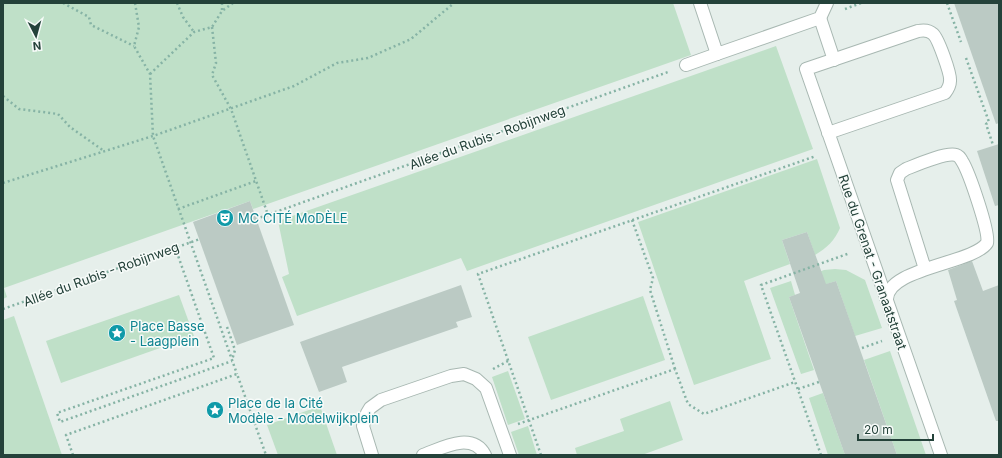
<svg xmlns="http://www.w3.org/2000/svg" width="1002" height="458" font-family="Inter,sans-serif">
  <rect width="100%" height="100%" fill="#e6efeb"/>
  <g fill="#bfe0c8">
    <polygon points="3,3 673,3 691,55 253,209 250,201 4,288 7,297 3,299"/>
    <polygon points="776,46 813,149 467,271 461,258 297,316 282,277 289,274 278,221"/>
    <path d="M817,159L840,228C835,240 827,248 815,255L807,232L782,240L790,264L744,281L771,359L694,385L638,222Z"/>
    <polygon points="835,269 846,270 865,280 882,328 855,336 836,281 818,287 814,274 824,270"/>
    <polygon points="791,281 795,295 789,297 814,370 801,374 770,288"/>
    <polygon points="179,295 194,336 61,383 46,341"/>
    <polygon points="643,296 665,360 551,400 528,337"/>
    <polygon points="14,316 62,455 3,455 3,320"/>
    <polygon points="890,351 926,455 897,455 864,360"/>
    <polygon points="508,371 525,419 508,425 492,377"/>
    <polygon points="823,393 845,455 828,455 809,398"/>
    <polygon points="670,401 683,440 642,455 577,455 575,448 624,431 620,419"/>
    <polygon points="320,406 337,455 278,455 267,425"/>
    <polygon points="528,426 537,455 519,455 511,432"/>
  </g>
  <g fill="#bbcac4">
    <polygon points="954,3 999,3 999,123 996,124"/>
    <polygon points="999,144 999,205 995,206 977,151"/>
    <polygon points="250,201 294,325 237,345 193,222"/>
    <polygon points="807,232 826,284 836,281 897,455 845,455 789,297 800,293 782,240"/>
    <polygon points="972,261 983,291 999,285 999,421 996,421 954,301 957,300 948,270"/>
    <polygon points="461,285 472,317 456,322 458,327 342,367 347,382 319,392 300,342"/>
  </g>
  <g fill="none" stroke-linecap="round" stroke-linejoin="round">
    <defs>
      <g id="minor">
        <polyline points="700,3 717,54 820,18 827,3"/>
        <polyline points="820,18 834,60"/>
        <polyline points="686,65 717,54"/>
        <path d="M828,133L945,93C948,89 950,86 950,81C951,74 938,38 933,34C929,30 923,30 918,31L806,69C851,198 896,327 941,455"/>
        <path d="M887,301C884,268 973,264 987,243C990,233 969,172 962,161C961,159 959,156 956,155C946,152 916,165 906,169L900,173L897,180L925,269"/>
        <polyline points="372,455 363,426 367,413 370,408 381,400 451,376 464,374 476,379 486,388 510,455"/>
        <path d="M423,455C442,448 472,431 485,455"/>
      </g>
    </defs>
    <use href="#minor" stroke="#a8b8b2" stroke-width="14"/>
    <g stroke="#86b3a5" stroke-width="2.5" stroke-dasharray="2 3" stroke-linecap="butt">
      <polyline points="63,3 89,17 91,25 134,46"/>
      <polyline points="135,3 139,27 134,46 150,74 153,136 237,374"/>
      <polyline points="177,3 183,17 194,32"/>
      <polyline points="947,3 961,42"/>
      <polyline points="845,9 861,3"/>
      <polyline points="222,10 222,3"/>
      <polyline points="212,27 216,63 212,75 231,109 268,215"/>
      <polyline points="966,58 989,122 986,124 993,145"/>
      <polyline points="150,74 194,32 212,27 222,11 233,3"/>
      <polyline points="3,96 19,109 58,114 70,127 104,151"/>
      <polyline points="3,183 153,136 294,86 337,63 368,58 411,39 454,3"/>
      <polyline points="178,209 256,181"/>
      <polyline points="256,219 668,72"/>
      <polyline points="632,220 653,278 650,290 675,369"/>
      <polyline points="175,247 214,358 57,413 60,422 232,361"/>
      <polyline points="3,309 200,239"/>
      <polyline points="227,327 235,350 232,360"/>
      <polyline points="862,348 882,341"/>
      <polyline points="493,369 508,361"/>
      <polyline points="798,389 819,382"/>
      <polyline points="518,424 675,369 688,404 704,414 795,382"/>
      <polyline points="73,455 66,435 237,374 266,455"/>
      <polyline points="541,455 478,274 816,156"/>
      <polyline points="821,455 761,285 850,253"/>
    </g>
    <use href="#minor" stroke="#fff" stroke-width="12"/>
  </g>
  <defs>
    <symbol id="theatre-disc" viewBox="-11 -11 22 22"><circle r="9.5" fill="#0f9aa8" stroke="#f7fbf9"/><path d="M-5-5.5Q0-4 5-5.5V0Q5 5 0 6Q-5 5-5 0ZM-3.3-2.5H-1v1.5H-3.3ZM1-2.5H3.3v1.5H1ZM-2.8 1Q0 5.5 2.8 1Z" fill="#fff"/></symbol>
    <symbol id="sight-disc" viewBox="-11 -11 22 22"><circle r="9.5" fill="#0f9aa8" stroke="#f7fbf9"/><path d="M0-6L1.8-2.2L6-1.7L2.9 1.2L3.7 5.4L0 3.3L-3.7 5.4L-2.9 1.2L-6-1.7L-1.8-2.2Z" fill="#fff"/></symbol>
  </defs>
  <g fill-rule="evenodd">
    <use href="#theatre-disc" x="215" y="208" width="20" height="20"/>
    <use href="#sight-disc" x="107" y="323" width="20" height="20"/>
    <use href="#sight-disc" x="205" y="400" width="20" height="20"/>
  </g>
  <g text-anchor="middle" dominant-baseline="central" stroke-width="3" stroke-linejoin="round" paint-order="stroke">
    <g font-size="13" fill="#24423a" stroke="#f7fbf9">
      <text transform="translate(487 137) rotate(-20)">Allée du Rubis - Robijnweg</text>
      <text transform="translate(873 262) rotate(71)">Rue du Grenat - Granaatstraat</text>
      <text transform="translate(101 274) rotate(-20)">Allée du Rubis - Robijnweg</text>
    </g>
    <g font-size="13" fill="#0d838f" stroke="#f7fbf9" text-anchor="start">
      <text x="238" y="218">MC CITÉ MoDÈLE</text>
      <text x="130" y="326">Place Basse<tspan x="130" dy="15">- Laagplein</tspan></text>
      <text x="228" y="403">Place de la Cité<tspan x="228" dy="15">Modèle - Modelwijkplein</tspan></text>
    </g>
  </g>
  <rect width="1002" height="458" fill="none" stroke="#24423a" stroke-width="8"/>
  <g transform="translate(36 36) rotate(174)" stroke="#f7fbf9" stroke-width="3" paint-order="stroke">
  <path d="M0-3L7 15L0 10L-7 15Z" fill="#24423a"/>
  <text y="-6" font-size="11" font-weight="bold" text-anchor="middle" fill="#24423a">N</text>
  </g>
  <path d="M858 434v6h75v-6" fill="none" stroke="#24423a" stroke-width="2"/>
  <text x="864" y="434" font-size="12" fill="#24423a" stroke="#f7fbf9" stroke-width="3" paint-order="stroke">20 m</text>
</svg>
